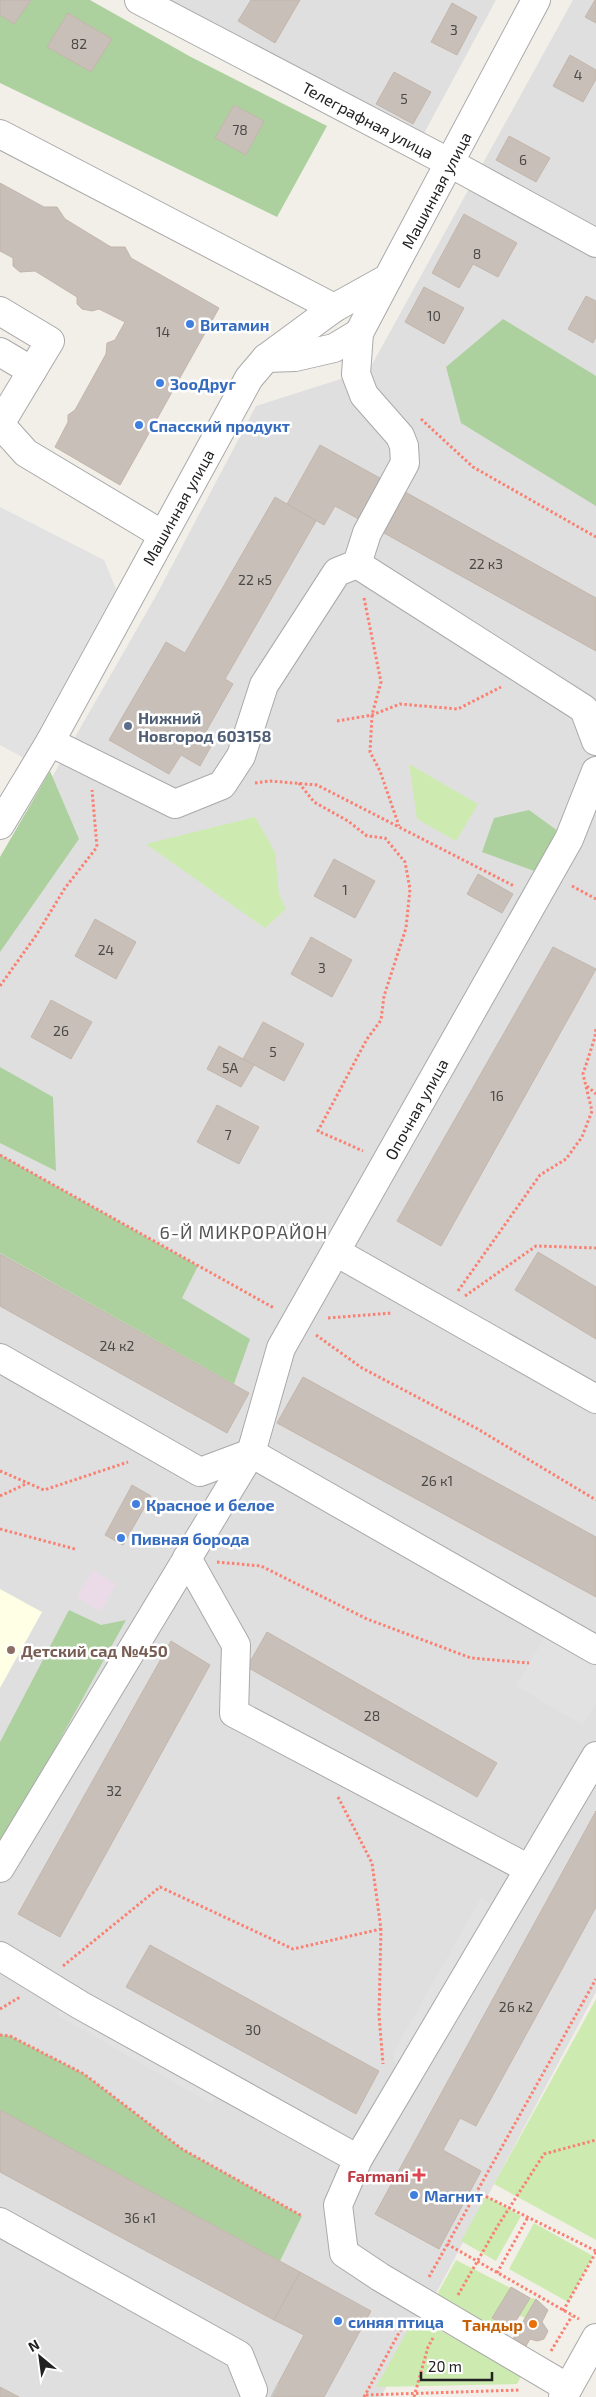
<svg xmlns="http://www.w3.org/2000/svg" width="596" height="2397" font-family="'Exo 2',sans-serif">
  <rect width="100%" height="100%" fill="#f2efe9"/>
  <g fill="#e0dfdf">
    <polygon points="165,0 496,0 422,137"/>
    <polygon points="573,0 596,0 596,1992 381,2397 0,2397 0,868 157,594 256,406 369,370"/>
  </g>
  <polygon fill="#ebdbe8" points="93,1570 116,1584 101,1611 77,1598"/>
  <polygon fill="#ffffe5" points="0,1589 42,1612 0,1688"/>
  <g fill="#cdebb0">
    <polygon points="409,764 478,804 456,841 417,819"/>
    <polygon points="255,817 275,852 279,894 286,909 265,928 146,844"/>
    <polygon points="596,1999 596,2240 494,2184"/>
    <polygon points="486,2196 521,2216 496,2261 461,2241"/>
    <polygon points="534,2223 593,2256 568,2302 509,2269"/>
    <polygon points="456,2260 530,2298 536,2299 525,2318 516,2314 513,2318 485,2325 434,2300"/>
    <polygon points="415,2317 522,2375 517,2384 376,2387"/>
  </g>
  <g fill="#add19e">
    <polygon points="0,0 90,0 191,57 327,126 277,217 0,83"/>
    <polygon points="503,319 596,376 596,506 461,423 446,367"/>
    <polygon points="50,771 79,839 0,952 0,857"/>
    <polygon points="529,810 569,839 537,872 482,852 494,818"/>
    <polygon points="0,1067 53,1097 56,1171 0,1143"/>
    <polygon points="0,1155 198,1266 182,1298 250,1339 234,1384 0,1253"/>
    <polygon points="69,1610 101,1625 126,1620 0,1848 0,1742"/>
    <polygon points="0,2035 10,2036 84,2074 182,2149 302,2216 280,2261 0,2110"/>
  </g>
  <g fill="#e2e2e2">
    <polygon points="0,507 104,560 116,589 24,758 0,745"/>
    <polygon points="552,1624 596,1650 596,1703 583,1725 516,1686"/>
    <polygon points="481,1898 503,1913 400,2088 393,2053"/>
    <polygon points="66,1996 225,2085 212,2104 57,2015"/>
  </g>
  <g fill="#c7bfb8" stroke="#c4b6ab">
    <polygon points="0,0 31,0 14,24 0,15"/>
    <polygon points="251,0 300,0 275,43 238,21"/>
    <polygon points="595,0 596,0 596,23 585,17"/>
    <polygon points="452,3 477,17 457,55 431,42"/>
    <polygon points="68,13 112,39 91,72 47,47"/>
    <polygon points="570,55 596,70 596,79 583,102 553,86"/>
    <polygon points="394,72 431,92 413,124 376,104"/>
    <polygon points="234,105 264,121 246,155 215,138"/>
    <polygon points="509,136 550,158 536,182 496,160"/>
    <polygon points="0,183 44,207 57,207 65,219 111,247 125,247 131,258 219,308 120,485 55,447 68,422 68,415 75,410 106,354 107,343 115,340 125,322 99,309 92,311 82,309 77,304 77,297 35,271 20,272 13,266 13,258 0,251"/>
    <polygon points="464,214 517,243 498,277 473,264 459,288 432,273"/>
    <polygon points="424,287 464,308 444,344 405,322"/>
    <polygon points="586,296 596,301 596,337 593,343 568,329"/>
    <polygon points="320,445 398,488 375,528 335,506 324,525 287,504"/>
    <polygon points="398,488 596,598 596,651 375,528"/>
    <polygon points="275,497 316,521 225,679 233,684 204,735 214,741 200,766 181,755 169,774 109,740 166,642 185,653"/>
    <polygon points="334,859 375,881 355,918 314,896"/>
    <polygon points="478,874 513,894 502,913 467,894"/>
    <polygon points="95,919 136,942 116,979 75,956"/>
    <polygon points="311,937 352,960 332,997 291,974"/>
    <polygon points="553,947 596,969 441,1246 397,1221"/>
    <polygon points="51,1000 92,1022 71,1059 31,1037"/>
    <polygon points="263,1022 304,1044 284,1081 243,1059"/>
    <polygon points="219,1046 254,1065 241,1087 207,1069"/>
    <polygon points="217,1105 259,1127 239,1164 197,1142"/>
    <polygon points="538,1252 596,1287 596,1339 515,1290"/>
    <polygon points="0,1254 249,1393 227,1433 0,1306"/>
    <polygon points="303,1377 596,1537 596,1597 277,1423"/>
    <polygon points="132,1485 151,1496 123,1545 105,1535"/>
    <polygon points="267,1632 497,1763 477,1797 247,1667"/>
    <polygon points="171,1641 210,1665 60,1937 18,1914"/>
    <polygon points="596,1811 596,1907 476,2126 460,2118 443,2150 481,2171 439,2249 375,2214"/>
    <polygon points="150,1945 379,2071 356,2114 126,1987"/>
    <polygon points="0,2110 300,2272 274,2320 0,2172"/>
    <polygon points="300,2272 371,2311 324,2397 271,2397 304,2335 274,2320"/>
    <polygon points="511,2287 530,2298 511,2329 492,2318"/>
    <polygon points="536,2299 548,2310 542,2322 548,2331 544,2339 537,2341 530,2339 526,2346 513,2339"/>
    <polygon points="0,2387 19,2397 0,2397"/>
  </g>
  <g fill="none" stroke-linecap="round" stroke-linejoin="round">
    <polyline stroke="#c8c6c1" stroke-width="28" stroke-dasharray="28 14" stroke-linecap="butt" points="271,2396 273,2397"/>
    <defs>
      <g id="minor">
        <polyline points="139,0 450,163 596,243"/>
        <polyline points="0,134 334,308"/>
        <polyline points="0,311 50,341 0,424"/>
        <polyline points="0,352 32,371"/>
        <polyline points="266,358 295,357 334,348 359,333"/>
        <polyline points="0,424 26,453 163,535"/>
        <polyline points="357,564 367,533 405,463 404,446 400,436 364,395 356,374 359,333 388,278"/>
        <polyline points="50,742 175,804 222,785 241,756 264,685 337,572 357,564 584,709 596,741"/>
        <polyline points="0,825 50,742 249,378 266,358 334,308 388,278 536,0"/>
        <polyline points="336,1252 596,1399"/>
        <polyline points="0,1358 200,1472 251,1453 596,1650"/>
        <polyline points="187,1558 236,1645 234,1713 529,1869"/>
        <polyline points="0,1868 251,1453 281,1348 569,839 596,771"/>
        <polyline points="0,1956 80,2005 358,2159"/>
        <polyline points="0,2222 239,2355 253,2390"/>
        <polyline points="568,2388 380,2277 344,2253 338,2205 358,2159 596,1756"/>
        <polyline points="563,2397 596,2338"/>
      </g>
    </defs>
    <use href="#minor" stroke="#a9a9a9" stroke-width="30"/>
    <g stroke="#fa8072" stroke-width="3" stroke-dasharray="2.5 2.5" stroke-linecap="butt">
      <polyline points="421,419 473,467 596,537"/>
      <polyline points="364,598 381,682 372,715 370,752 380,771 399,826"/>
      <polyline points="337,721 372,715 400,704 458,709 501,687"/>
      <polyline points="255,783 270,781 317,785 514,886"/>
      <polyline points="299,783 314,802 348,821 367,836 385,838 405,862 410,889 406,928 384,996 381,1020 367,1039 318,1131 363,1151"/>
      <polyline points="572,886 596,899"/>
      <polyline points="0,986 37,934 65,888 97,847 92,790"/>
      <polyline points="587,1086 596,1094"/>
      <polyline points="0,1155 274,1308"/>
      <polyline points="458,1291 540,1175 566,1159 582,1137 592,1111 583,1074 595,1037 596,1027"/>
      <polyline points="465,1296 536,1246 596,1248"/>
      <polyline points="328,1318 392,1313"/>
      <polyline points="316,1335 362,1368 476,1428 596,1500"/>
      <polyline points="0,1471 44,1490 128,1462"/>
      <polyline points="0,1496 28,1483"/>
      <polyline points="0,1529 75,1549"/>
      <polyline points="217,1562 261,1566 367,1619 471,1658 529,1663"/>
      <polyline points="338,1797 372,1863 381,1929 379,2015 383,2064"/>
      <polyline points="63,1966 160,1887 293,1949 381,1929"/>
      <polyline points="0,2009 20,1997"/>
      <polyline points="0,2035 10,2036 84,2074 182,2149 302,2216"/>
      <polyline points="477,2192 596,2251"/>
      <polyline points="447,2244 579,2319"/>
      <polyline points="497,2273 528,2217"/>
      <polyline points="429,2277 596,1979"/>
      <polyline points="458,2295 497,2227 544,2154 596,2140"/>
      <polyline points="563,2311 596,2252"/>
      <polyline points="551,2351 572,2316"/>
      <polyline points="366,2395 520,2390"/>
      <polyline points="364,2397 406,2320"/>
      <polyline points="414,2397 428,2347 433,2338"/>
    </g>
    <use href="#minor" stroke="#fff" stroke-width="28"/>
  </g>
  <g fill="#3f7fe0" stroke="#fff" stroke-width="2">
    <circle cx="190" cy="324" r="5"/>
    <circle cx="160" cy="383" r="5"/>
    <circle cx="139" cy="425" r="5"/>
    <circle cx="136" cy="1504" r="5"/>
    <circle cx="121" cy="1538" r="5"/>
    <circle cx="414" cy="2195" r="5"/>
    <circle cx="338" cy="2321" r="5"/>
  </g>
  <circle fill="#5c6f8a" stroke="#fff" stroke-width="2" cx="128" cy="726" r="5"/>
  <circle fill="#8d6e63" stroke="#fff" stroke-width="2" cx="11" cy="1650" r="5"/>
  <path fill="#e0444e" stroke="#fff" stroke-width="2" d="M416.5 2167.5h5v5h5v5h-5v5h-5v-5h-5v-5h5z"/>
  <circle fill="#e8710a" stroke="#fff" stroke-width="2" cx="533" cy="2324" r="5"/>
  <g text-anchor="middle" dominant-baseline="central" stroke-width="5" stroke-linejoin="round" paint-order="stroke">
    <g font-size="14" fill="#4b4948">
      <text x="454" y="29">3</text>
      <text x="79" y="43">82</text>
      <text x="578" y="74">4</text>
      <text x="404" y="98">5</text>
      <text x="240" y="129">78</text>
      <text x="523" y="159">6</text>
      <text x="477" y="253">8</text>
      <text x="434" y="315">10</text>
      <text x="163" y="331">14</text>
      <text x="486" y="563">22 к3</text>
      <text x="255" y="579">22 к5</text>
      <text x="345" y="889">1</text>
      <text x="106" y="949">24</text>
      <text x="322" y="967">3</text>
      <text x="61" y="1030">26</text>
      <text x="273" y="1051">5</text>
      <text x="230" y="1067">5А</text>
      <text x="497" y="1095">16</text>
      <text x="228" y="1134">7</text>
      <text x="117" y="1345">24 к2</text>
      <text x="437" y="1480">26 к1</text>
      <text x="372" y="1715">28</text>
      <text x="114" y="1790">32</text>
      <text x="516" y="2006">26 к2</text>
      <text x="253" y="2029">30</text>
      <text x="140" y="2217">36 к1</text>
    </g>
    <g font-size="16" fill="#222" stroke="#fff">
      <text transform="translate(368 120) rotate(28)">Телеграфная улица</text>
      <text transform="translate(436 190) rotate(-62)">Машинная улица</text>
      <text transform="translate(178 507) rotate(-61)">Машинная улица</text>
      <text transform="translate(416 1109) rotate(-61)">Опочная улица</text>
    </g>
    <g font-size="16" font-weight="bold" fill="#366cbe" stroke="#fff" text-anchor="start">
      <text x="200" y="324">Витамин</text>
      <text x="170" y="383">ЗооДруг</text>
      <text x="149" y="425">Спасский продукт</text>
      <text x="146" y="1504">Красное и белое</text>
      <text x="131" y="1538">Пивная борода</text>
      <text x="424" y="2195">Магнит</text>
      <text x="348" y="2321">синяя птица</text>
    </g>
    <g font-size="16" font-weight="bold" fill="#4e5e75" stroke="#fff" text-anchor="start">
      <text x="138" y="717">Нижний<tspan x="138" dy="18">Новгород 603158</tspan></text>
    </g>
    <g font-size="16" font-weight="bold" fill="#785e54" stroke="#fff" text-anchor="start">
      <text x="21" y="1650">Детский сад №450</text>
    </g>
    <g font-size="16" font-weight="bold" fill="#be3a42" stroke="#fff" text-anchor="end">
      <text x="409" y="2175">Farmani</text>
    </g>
    <g font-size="16" font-weight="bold" fill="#c56008" stroke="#fff" text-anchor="end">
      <text x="523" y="2324">Тандыр</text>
    </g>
    <g font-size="18" letter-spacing="1" fill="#555" stroke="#fff">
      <text x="244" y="1232">6-Й МИКРОРАЙОН</text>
    </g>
  </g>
  <g transform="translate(40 2357) rotate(331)" stroke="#ffffff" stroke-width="4" paint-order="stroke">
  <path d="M0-4L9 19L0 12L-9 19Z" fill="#222222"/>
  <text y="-8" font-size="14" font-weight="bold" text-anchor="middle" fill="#222222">N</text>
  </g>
  <path d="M421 2372v8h71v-8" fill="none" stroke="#222222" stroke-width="2.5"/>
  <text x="428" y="2372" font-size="15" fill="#222222" stroke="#ffffff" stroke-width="4" paint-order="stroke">20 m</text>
</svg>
